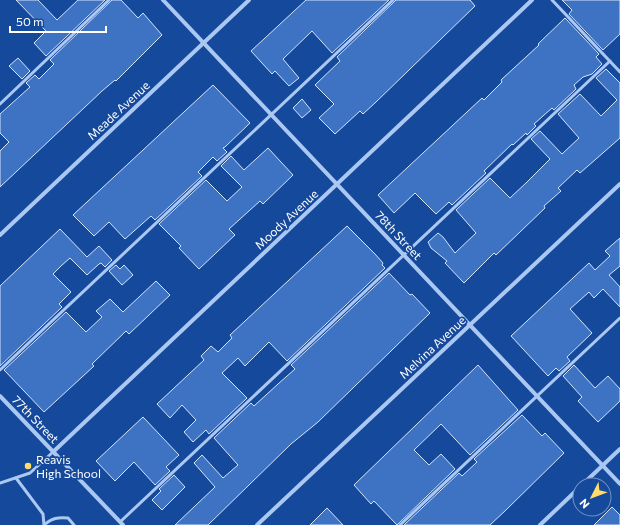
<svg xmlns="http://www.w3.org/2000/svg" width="620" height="525" font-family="Commissioner,sans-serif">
  <rect width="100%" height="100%" fill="#15499b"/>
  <g fill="#3e72c2" stroke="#d3e4fd">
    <polygon points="16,0 38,0 57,20 78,0 105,0 46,56 34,43 46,31"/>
    <polygon points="112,0 121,0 138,18 143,13 162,35 116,81 115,80 102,91 0,187 0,151 9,142 0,133 0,114 30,87 26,83 35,75 39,79 54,64 50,60"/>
    <polygon points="306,0 389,0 332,53 312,31 283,59 299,78 289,86 275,71 272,74 251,51"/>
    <polygon points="396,0 470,0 475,6 376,102 363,114 360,111 335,134 319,118 334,104 315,85 340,61 337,57"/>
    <polygon points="562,0 620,0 620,34 603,50 569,14 572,10"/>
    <polygon points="565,18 599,54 596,57 602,64 592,74 583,77 574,85 576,89 554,110 552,108 534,124 536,126 527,135 526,133 513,145 512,144 484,171 486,173 452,205 449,202 436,214 415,193 394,213 378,195 482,98 484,100 502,82 501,80 539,45 538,44"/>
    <polygon points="18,58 30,71 22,79 9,66"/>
    <polygon points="606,69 620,83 620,138 580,173 577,170 558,188 561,191 544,206 545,208 496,255 494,253 464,283 445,263 447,261 431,248 428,242 438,233 443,237 455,253 476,233 456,210 490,178 510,198 527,182 550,159 531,139 540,131 562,154 579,138 558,114 580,94 601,116 617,100 596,78"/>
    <polygon points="213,85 250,123 225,147 223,148 227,152 217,161 213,157 198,172 202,176 155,220 151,216 125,239 109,222 94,236 73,215"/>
    <polygon points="302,99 311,110 302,118 293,108"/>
    <polygon points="268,148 293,175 263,204 260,201 229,229 235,235 199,269 179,248 181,246 159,224 206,180 227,201 242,187 221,166 231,156 244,170"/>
    <polygon points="347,226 375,254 383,263 382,265 385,268 287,361 269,342 245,366 238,358 222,373 247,398 209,434 206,430 193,442 184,432 196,420 182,405 170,418 157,404 204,360 201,356 211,346 218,352 232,338 230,335"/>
    <polygon points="60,229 87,257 99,246 112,260 105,267 101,263 99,264 87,275 70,258 61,266 53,274 71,292 59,304 62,307 0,366 0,286"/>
    <polygon points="620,238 620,266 609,275 620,287 620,307 603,289 594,298 589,292 570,309 592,333 567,357 570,361 559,371 556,368 548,376 511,336 589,263 595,270 610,256 605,251"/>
    <polygon points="116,265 120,269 124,265 133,275 122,285 109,271"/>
    <polygon points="389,273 410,295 412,294 430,313 318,422 291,444 208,525 175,525 215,487 194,463 202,455 223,478 238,465 214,438 251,403 254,406 278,384 295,369 291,365"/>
    <polygon points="156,281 170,295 129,334 126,331 92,364 94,366 44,412 4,370 66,312 86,332 102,317 96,311 110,299 123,312"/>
    <polygon points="478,365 518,410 470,455 441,424 414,450 429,465 441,454 455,469 397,525 374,501 371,504 354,485"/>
    <polygon points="574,365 595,388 608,376 620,389 620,401 598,422 578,401 582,397 563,376"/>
    <polygon points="522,415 542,436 545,433 564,453 506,510 490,525 404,525 459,473 462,476 477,462 474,459"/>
    <polygon points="143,417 179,455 166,467 170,471 155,485 134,462 115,481 96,461"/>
    <polygon points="174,475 185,487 162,510 152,500 161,491 159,489"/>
    <polygon points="612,507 620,515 620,525 594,525"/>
    <polygon points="327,508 343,525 310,525"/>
  </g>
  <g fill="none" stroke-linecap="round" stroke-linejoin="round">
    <g stroke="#abc8f3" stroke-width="3">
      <polyline points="552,0 620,72"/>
      <polyline points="0,104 109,0"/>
      <polyline points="0,370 393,0"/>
      <polyline points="16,478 43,514 44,525"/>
      <polyline points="0,483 30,473 53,452"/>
      <polyline points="120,522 610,61"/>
      <path d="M44,525C52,518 58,517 68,518L74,525"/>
      <polyline points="400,525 620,318"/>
    </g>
    <g stroke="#abc8f3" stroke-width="4">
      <polyline points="163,0 620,484"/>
      <polyline points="0,235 249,0"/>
      <polyline points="0,396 123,525"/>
      <polyline points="53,452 532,0"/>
      <polyline points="582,485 620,449"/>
      <polyline points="257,525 620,184"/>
      <polyline points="540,525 580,487"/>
    </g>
  </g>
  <circle fill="#ffdc6c" stroke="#15499b" stroke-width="1.5" cx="28" cy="466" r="4"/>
  <g text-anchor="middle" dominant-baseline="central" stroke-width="3.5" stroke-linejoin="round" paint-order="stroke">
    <g font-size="12" fill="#fff" stroke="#15499b">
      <text transform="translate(118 110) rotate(-43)">Meade Avenue</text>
      <text transform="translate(286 219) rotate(-43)">Moody Avenue</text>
      <text transform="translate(399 235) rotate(47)">78th Street</text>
      <text transform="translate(432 347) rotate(-43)">Melvina Avenue</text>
      <text transform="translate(36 419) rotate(46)">77th Street</text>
    </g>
    <g font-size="12" fill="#fff" stroke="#15499b" text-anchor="start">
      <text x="36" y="459">Reavis<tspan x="36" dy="14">High School</tspan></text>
    </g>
  </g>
  <g transform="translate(592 497) rotate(228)"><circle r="19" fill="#15499b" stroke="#7392c3"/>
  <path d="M0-3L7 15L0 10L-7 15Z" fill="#ffdc6c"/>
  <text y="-6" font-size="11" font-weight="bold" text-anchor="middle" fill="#ffffff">N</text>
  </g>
  <path d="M10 26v6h96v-6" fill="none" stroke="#ffffff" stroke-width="2"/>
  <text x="16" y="26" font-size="12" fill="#ffffff" stroke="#15499b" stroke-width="3" paint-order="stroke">50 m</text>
</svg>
